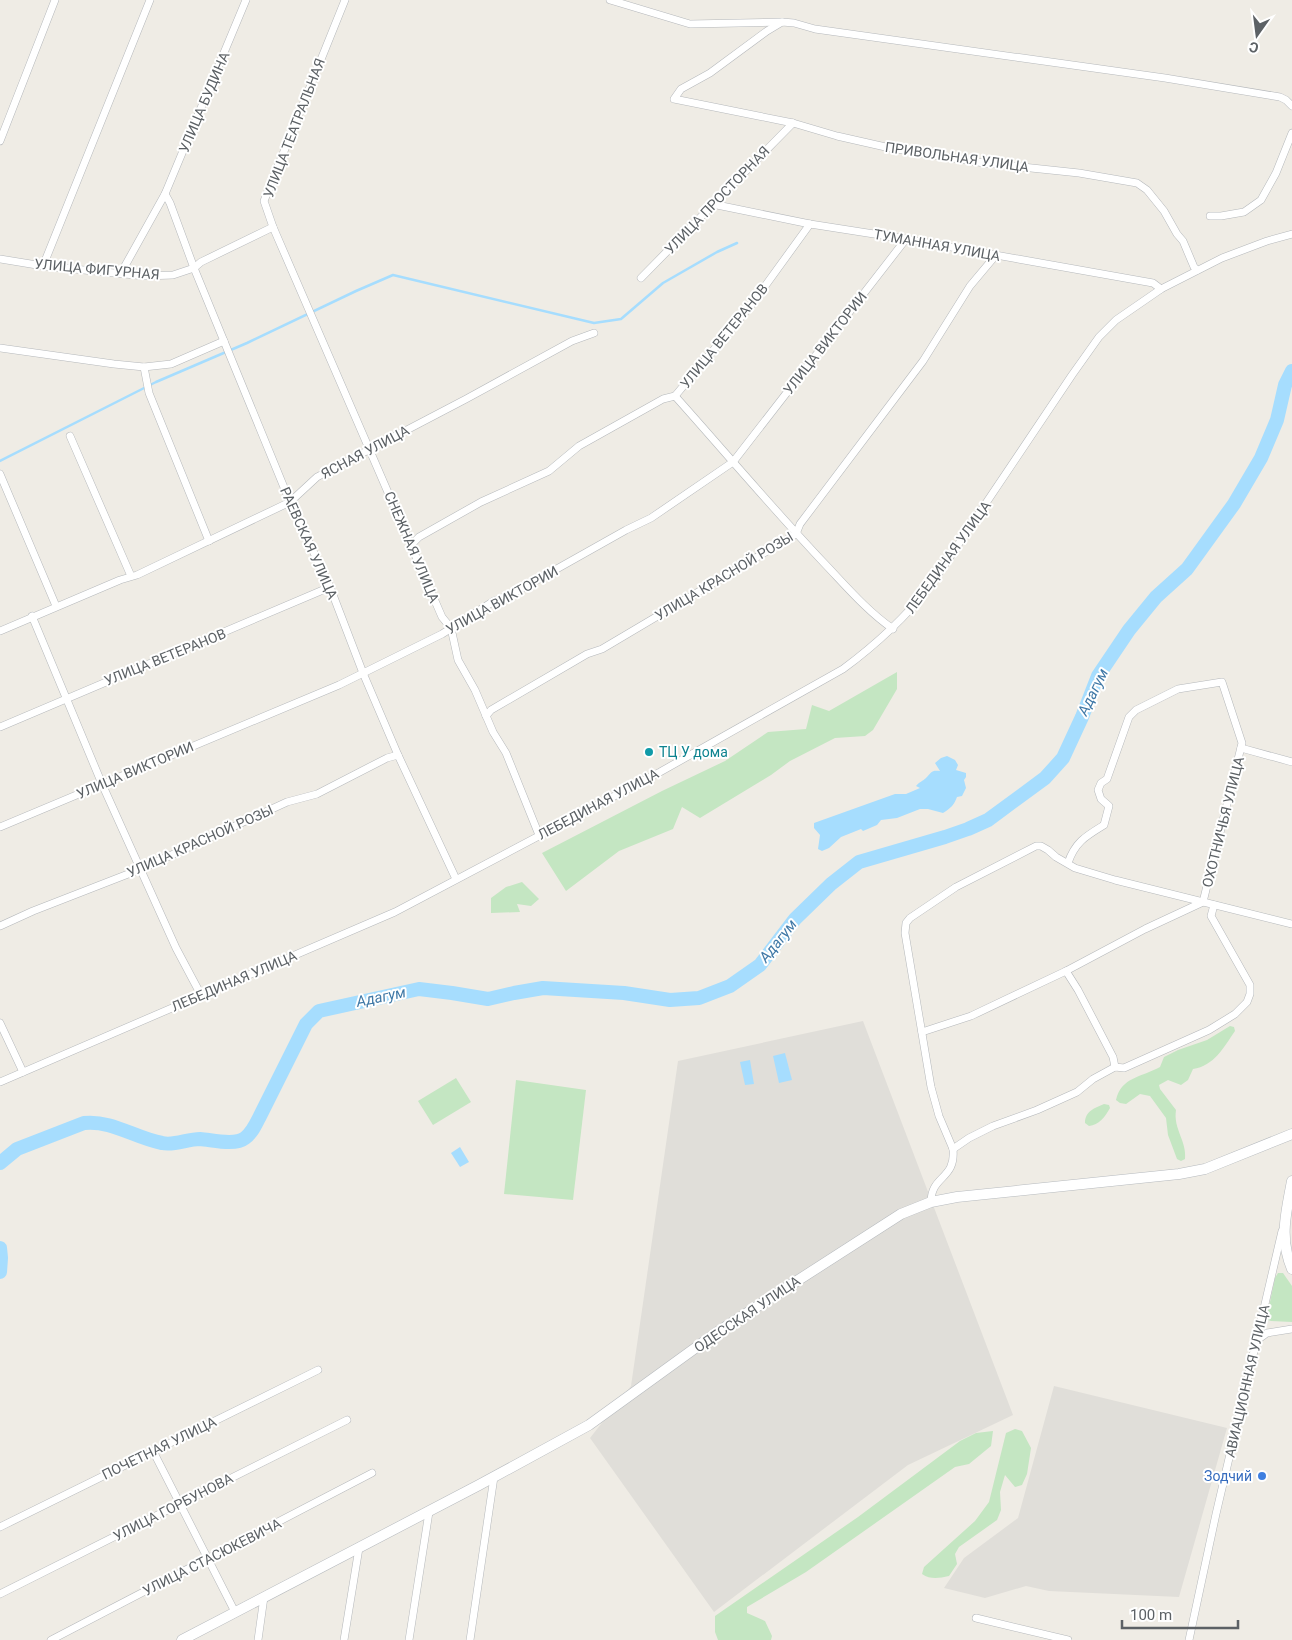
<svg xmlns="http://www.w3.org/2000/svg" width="1292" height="1640" font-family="Roboto,sans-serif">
  <rect width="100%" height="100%" fill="#efece5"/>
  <g fill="#e0ded9">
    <polygon points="863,1021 1013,1415 908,1465 714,1612 590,1438 631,1386 678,1061"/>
    <polygon points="1054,1386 1227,1428 1179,1597 1049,1591 1026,1586 985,1598 944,1588 964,1558 1018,1518"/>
  </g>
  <g fill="#c4e6c2">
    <polygon points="897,672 897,689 873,730 865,736 835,738 790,761 771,775 700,818 682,807 673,829 619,851 566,891 542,853 662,791 725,761 768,732 806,729 812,705 829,711"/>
    <polygon points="522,882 539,899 531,906 517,904 520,912 491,913 491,898 506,887"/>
    <path d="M1230,1026L1234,1027L1235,1031C1224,1047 1214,1066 1193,1069L1188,1080L1181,1085L1168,1080L1159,1085L1160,1089L1176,1110C1173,1129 1187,1141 1185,1159L1181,1161L1177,1159L1168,1135L1166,1118L1150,1096L1140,1094L1126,1104L1120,1103L1116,1100C1121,1077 1142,1077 1160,1067L1164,1057L1178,1050L1207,1040Z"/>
    <polygon points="456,1078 471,1102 433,1125 418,1101"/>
    <polygon points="516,1080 586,1090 573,1200 504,1194"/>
    <path d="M1104,1104L1109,1105L1110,1108C1105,1117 1099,1125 1089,1126L1085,1123C1085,1111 1095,1108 1104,1104Z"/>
    <polygon points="1278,1273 1283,1273 1292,1286 1292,1322 1271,1321 1268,1320 1267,1316 1275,1278"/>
    <path d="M1015,1429L1022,1431L1031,1448L1027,1474L1022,1485L1015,1487L1005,1475L1000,1492L1001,1510L997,1520L959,1547L955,1554L957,1564L949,1576C939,1578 931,1580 922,1574L924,1567L975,1521L989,1502L1006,1433Z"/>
    <polygon points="993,1431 991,1446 969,1464 955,1467 806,1572 747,1607 747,1613 765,1621 772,1636 771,1640 718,1640 715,1632 715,1616 858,1517 960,1441 976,1433"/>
  </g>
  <g fill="#a6ddfe">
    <path d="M947,756L955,760L958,765L956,770L966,773V777L964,780L966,788L962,796L957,797C954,805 951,808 943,813L928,809H920L897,818L881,820L877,825L863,831L861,829L841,837L829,848L822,851L818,849L820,835L814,828V823L895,794H906L920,788L916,786C919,782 923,781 926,778C932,772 931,770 940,771L935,763L941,758Z"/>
    <polygon points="785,1053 792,1080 779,1083 773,1056"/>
    <polygon points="750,1060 754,1084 745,1085 740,1062"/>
    <polygon points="460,1147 469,1162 460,1167 451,1153"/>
  </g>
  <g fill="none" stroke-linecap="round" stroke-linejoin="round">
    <polyline stroke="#a6ddfe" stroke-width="2.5" points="0,461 156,382 247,343 356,291 393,275 594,323 621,319 663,283 717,252 737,243"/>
    <g stroke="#a6ddfe" stroke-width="14">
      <path d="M0,1163L17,1149L84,1123C112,1120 135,1138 162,1143C174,1146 187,1139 200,1139C213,1140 235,1146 245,1138C252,1133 256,1124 260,1116L306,1024L319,1011L419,989L452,993L488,999L514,993L543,988L624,993L670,1000L699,998L730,986L760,965L795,919L831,884L859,862L945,837L968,829L988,820L1045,778L1063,758L1082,717L1098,676L1129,630L1156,597L1187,569L1234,504L1261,458L1277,420L1285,385L1292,371"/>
      <polyline points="0,1248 1,1258 0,1272"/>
    </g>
    <defs>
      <g id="minor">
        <polyline points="246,0 165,194 170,203 194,268 290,502 330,587 363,673 398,755 456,879"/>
        <polyline points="345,0 264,201 273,227 442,617 451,628 458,660 475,690 493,732 506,753 539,835"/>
        <polyline points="610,0 690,24 782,22"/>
        <polyline points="0,141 55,0"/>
        <polyline points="712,204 810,224 906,239 1153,283 1161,289"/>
        <polyline points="1210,216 1221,216 1244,212 1261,200 1276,173 1292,133"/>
        <polyline points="0,259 43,266 145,276 173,275 194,268 201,262 273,227"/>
        <polyline points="43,266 150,0"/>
        <polyline points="1197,270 1194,267 1183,241 1177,234 1164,211 1147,190 1137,183 1079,173 984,163 890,148 837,136 793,123 674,99 681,89 710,73 767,31 782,22 794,23 815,29 1165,78 1280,97 1286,100 1292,106"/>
        <polyline points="121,273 165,194"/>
        <polyline points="641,278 793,123"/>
        <polyline points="0,348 114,364 144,367 171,364 224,341"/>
        <polyline points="144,367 149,393 209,541"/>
        <path d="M675,396C725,452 773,509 824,563C846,586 867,611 893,629"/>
        <polyline points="70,436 131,576"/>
        <polyline points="0,474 56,606"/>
        <polyline points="411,545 419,537 481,502 549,471 579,446 663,399 675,396 752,304 810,224"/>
        <polyline points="32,616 102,784 176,948 201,995"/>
        <polyline points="0,631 120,580 137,575 290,502 317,477 466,399 572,341 594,333"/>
        <polyline points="486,716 491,710 587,654 602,649 796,534 800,524 923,361 970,286 996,255"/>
        <polyline points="0,727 330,587"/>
        <polyline points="1241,748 1292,762"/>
        <polyline points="0,827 339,685 442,634 494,601 514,593 626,530 651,518 733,462 906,239"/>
        <polyline points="0,926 33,911 141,869 287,802 317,794 387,758 398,755"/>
        <polyline points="1066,971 1078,990 1113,1057 1115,1067"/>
        <polyline points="0,1023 23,1072"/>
        <path d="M922,1032L971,1016L1066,971L1145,929L1203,902L1242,743L1222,682L1178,689L1136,710L1129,717L1107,779L1101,783L1098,790L1101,799L1109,806L1104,825C1086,836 1075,842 1068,863"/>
        <path d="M0,1082L395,912L660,772L843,669C877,644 905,618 931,585L1072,375L1099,337L1116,320L1161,289L1222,258L1267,241L1292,234"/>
        <polyline points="953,1149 969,1138 993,1126 1037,1110 1077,1092 1093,1079 1115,1067 1124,1068 1209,1030 1235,1014 1247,1002 1250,994 1250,985 1211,916 1214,905"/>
        <path d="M931,1202C931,1175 956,1180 953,1149L939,1116L931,1087L905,933L906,923L910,918L956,887L1036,846H1041L1048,850L1056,857L1075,868L1115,880L1292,924"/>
        <polyline points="1256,1341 1267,1333 1292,1329"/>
        <polyline points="153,1451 235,1612"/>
        <polyline points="0,1527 318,1370"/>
        <polyline points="0,1594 347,1420"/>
        <polyline points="976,1618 1068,1640"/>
        <polyline points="51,1640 372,1473"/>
        <polyline points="258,1640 264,1597"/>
        <polyline points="344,1640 359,1548"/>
        <polyline points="409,1640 429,1512"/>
        <polyline points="470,1640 494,1477"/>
        <polyline points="1189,1640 1216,1514 1282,1231"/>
      </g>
      <g id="secondary">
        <path d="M1292,1181C1286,1213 1279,1238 1292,1269"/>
        <polyline points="182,1640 479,1485 589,1425 716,1333 901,1214 931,1202 957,1197 1179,1174 1205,1169 1292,1134"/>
      </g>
    </defs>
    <use href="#minor" stroke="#b5b8bb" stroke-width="8"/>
    <use href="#secondary" stroke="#b6babe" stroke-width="11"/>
    <use href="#minor" stroke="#fff" stroke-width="7"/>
    <use href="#secondary" stroke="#fff" stroke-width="10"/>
  </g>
  <circle fill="#0f9aa8" stroke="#fff" stroke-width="2" cx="649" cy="752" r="5"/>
  <circle fill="#3f7fe0" stroke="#fff" stroke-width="2" cx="1262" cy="1476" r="5"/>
  <g text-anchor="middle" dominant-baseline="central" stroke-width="4" stroke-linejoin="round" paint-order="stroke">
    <g font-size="14" fill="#5c6165" stroke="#fff">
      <text transform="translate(204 102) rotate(-67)">УЛИЦА БУДИНА</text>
      <text transform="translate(294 128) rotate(-69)">УЛИЦА ТЕАТРАЛЬНАЯ</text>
      <text transform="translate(957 157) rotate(8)">ПРИВОЛЬНАЯ УЛИЦА</text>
      <text transform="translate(717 200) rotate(-46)">УЛИЦА ПРОСТОРНАЯ</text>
      <text transform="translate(937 245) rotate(10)">ТУМАННАЯ УЛИЦА</text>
      <text transform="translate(97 269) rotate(5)">УЛИЦА ФИГУРНАЯ</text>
      <text transform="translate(724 336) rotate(-51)">УЛИЦА ВЕТЕРАНОВ</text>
      <text transform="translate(825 343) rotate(-52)">УЛИЦА ВИКТОРИИ</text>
      <text transform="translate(365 452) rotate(-28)">ЯСНАЯ УЛИЦА</text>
      <text transform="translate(309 543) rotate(66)">РАЕВСКАЯ УЛИЦА</text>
      <text transform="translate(412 547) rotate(67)">СНЕЖНАЯ УЛИЦА</text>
      <text transform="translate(948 557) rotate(-54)">ЛЕБЕДИНАЯ УЛИЦА</text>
      <text transform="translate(724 576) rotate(-31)">УЛИЦА КРАСНОЙ РОЗЫ</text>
      <text transform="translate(502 600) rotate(-29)">УЛИЦА ВИКТОРИИ</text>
      <text transform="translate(165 657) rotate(-22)">УЛИЦА ВЕТЕРАНОВ</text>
      <text transform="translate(135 770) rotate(-23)">УЛИЦА ВИКТОРИИ</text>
      <text transform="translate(598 804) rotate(-28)">ЛЕБЕДИНАЯ УЛИЦА</text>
      <text transform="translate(1223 822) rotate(-76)">ОХОТНИЧЬЯ УЛИЦА</text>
      <text transform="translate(200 841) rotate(-24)">УЛИЦА КРАСНОЙ РОЗЫ</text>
      <text transform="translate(234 981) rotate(-23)">ЛЕБЕДИНАЯ УЛИЦА</text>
      <text transform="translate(747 1314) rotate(-34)">ОДЕССКАЯ УЛИЦА</text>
      <text transform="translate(1247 1381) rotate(-77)">АВИАЦИОННАЯ УЛИЦА</text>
      <text transform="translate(159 1448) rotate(-26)">ПОЧЕТНАЯ УЛИЦА</text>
      <text transform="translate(173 1507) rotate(-27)">УЛИЦА ГОРБУНОВА</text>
      <text transform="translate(212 1557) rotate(-27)">УЛИЦА СТАСЮКЕВИЧА</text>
    </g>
    <g font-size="14" fill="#0d838f" stroke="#fff" text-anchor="start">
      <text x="659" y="752">ТЦ У дома</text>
    </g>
    <g font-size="14" fill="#366cbe" stroke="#fff" text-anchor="end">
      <text x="1252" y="1476">Зодчий</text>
    </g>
    <g font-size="15" font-style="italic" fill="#4079a7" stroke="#fff">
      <text transform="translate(1093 692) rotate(-64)">Адагум</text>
      <text transform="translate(778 941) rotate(-51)">Адагум</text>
      <text transform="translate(381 997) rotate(-12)">Адагум</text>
    </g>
  </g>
  <g transform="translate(1257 35) rotate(194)" stroke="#ffffff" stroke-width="4" paint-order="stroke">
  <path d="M0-4L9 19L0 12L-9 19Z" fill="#5c6165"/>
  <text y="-8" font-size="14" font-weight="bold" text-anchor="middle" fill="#5c6165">С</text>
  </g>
  <path d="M1122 1620v8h116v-8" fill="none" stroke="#5c6165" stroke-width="2.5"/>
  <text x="1130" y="1620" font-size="15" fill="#5c6165" stroke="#ffffff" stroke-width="4" paint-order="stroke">100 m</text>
</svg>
